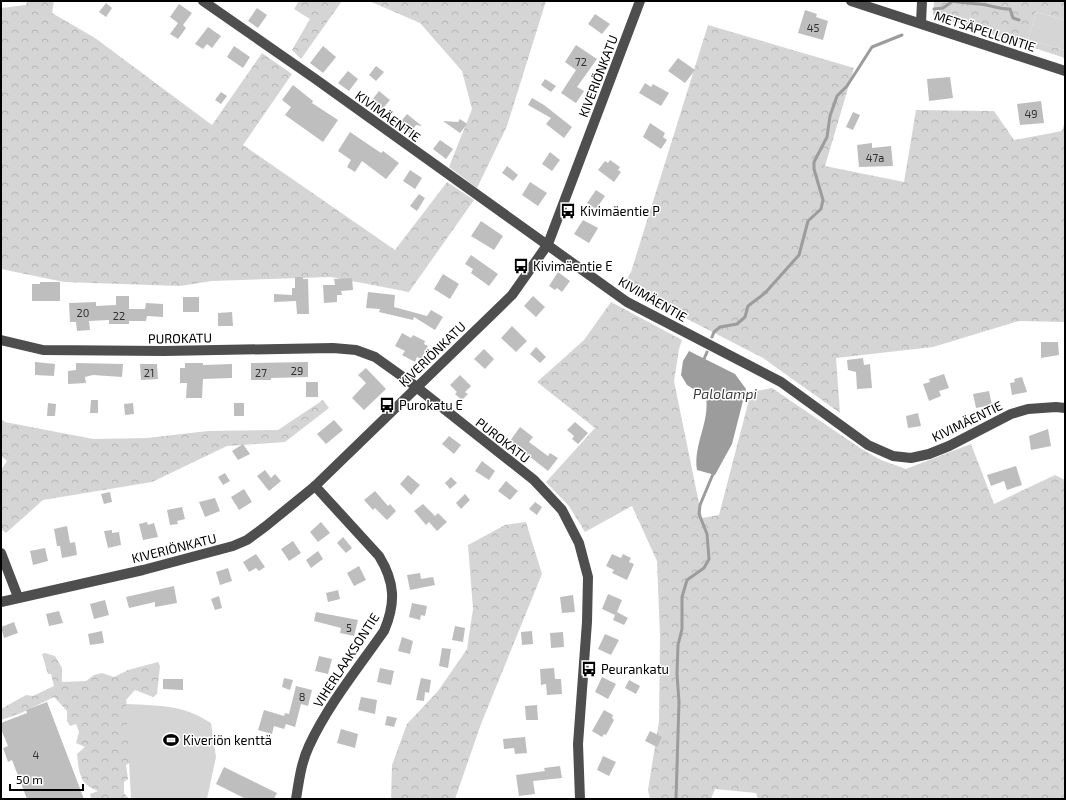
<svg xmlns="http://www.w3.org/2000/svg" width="1066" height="800" font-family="'Exo 2',sans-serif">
  <defs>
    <pattern id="forest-crowns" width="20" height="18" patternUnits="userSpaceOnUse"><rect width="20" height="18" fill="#d5d5d5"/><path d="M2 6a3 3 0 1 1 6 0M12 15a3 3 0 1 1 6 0" fill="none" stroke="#b5b5b5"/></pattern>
  </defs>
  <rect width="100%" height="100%" fill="#fff"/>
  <g fill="url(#forest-crowns)">
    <polygon points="27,1 54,1 52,13 95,38 212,125 262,53 292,74 243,145 395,250 447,182 474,200 409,292 331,277 212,281 180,286 64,282 1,269 1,8 26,5"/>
    <polygon points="299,1 342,1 301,59 292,50 310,19 294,9"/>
    <polygon points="369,1 546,1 507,126 477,188 449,167 472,109 462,71 420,23"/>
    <polygon points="934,1 1065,1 1065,20 1036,12 1028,40 1065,50 1065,58 933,15"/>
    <polygon points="708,25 854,68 825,166 904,182 916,110 994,111 1014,140 1062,131 1065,121 1065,322 1019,321 933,347 836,358 840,413 763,358 623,286 631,272"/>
    <polygon points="611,302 682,340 679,349 674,381 702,518 719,515 751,392 772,388 860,448 881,460 906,469 971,444 994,504 1055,475 1065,480 1065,799 758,799 756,793 715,789 711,799 650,799 648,790 659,721 660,636 657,561 632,506 585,532 569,506 546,482 595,428 537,382 584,340"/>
    <polygon points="323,400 329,408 285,442 227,446 152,482 43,500 6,533 1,529 1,470 7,461 1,456 1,419 5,422 93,439 147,438 208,431 278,430"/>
    <polygon points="526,522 542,574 481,724 455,799 391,799 392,765 407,724 438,691 467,649 473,609 468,545 505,525"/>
    <path d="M45,653L55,656L62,668V682L86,681L94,675L102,673L114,677L128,670L158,662L160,666L157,694L153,697L135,690L126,700L132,733L133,761L126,765L128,779L124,782V793L129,799H91L90,794L98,791C79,784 79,772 77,754L85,747L76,743L79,732L76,724L70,726L67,721V711L54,697L21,713L1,720V709L26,695L33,696L54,686L51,674H48L42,654Z"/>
  </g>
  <g fill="#d5d5d5">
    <polygon points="1036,12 1065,20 1065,50 1028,40"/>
    <path d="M126,704C161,706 181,704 211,723L216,757L207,799H131Z"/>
  </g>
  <path fill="#9c9c9c" d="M689,351L735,374L746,389L732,444L715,475L697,470C693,445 710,422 706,397L687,385L681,375L683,361Z"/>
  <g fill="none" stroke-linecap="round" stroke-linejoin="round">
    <g stroke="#9c9c9c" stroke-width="3">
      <path d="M934,9L943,8L953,1C962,3 970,3 979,4C990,5 999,9 1010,9L1013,18L1019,20"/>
      <polyline points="712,337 714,332 720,327 737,324 745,317 748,306 765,293 799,255 808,221 821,209 823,200 814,169 814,162 827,137 830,116 837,96 847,86 872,47 902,35"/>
      <polyline points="704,359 707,352"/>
      <polyline points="676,799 679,702 677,674 678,645 682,629 682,597 687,580 704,568 709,559 707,534 699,514 700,505 713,474"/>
    </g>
  </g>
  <g fill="#bebebe">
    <polygon points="106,3 112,8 106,17 99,12"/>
    <polygon points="179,4 192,13 183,25 186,28 178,39 170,34 178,23 170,17"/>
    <polygon points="257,8 267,15 258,28 248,21"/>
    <polygon points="805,10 817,14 816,17 828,21 823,40 798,33"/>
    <polygon points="595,14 610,24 602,34 588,24"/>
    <polygon points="208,27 221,36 212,48 207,44 203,49 195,44"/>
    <polygon points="576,45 597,59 577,87 584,91 576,103 561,93 576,70 565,62"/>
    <polygon points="234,46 250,57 243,68 227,57"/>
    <polygon points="323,46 336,57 323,73 310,63"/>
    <polygon points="678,58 695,70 685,83 668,71"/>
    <polygon points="376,66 384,72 376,81 369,75"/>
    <polygon points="348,71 358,79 349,91 338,83"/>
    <polygon points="950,77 953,98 929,101 927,79"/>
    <polygon points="545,79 556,86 551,92 541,85"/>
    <polygon points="645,83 651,87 653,84 669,93 661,106 639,93"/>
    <polygon points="293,85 313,101 312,103 338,120 323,142 285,115 291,107 282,100"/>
    <polygon points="379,91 390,100 379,113 368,105"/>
    <polygon points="221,92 227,96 221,104 215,100"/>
    <polygon points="532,98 544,105 572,127 564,138 546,124 551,118 528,105"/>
    <polygon points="1041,101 1044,123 1020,125 1017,104"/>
    <polygon points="853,112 860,115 853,130 846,127"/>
    <polygon points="407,114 422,126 416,125 410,134 398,125"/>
    <polygon points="460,119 467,124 460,133 443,121 458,122"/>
    <polygon points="650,123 665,133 663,137 667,140 661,149 643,137"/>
    <polygon points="350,132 381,153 383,151 399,163 386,179 362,161 355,172 347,167 351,160 338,151"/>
    <polygon points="440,140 453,149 446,159 433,149"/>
    <polygon points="872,143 872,148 891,146 893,166 859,167 857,145"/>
    <polygon points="550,152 560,160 552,171 542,164"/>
    <polygon points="610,160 620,167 618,170 621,172 614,182 598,170 605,161 608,163"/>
    <polygon points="507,166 518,175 513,181 502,173"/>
    <polygon points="410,170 422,178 415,189 403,181"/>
    <polygon points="530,182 547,193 538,206 522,195"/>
    <polygon points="596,190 605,196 596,209 587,203"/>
    <polygon points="419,194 425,198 417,211 410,206"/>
    <polygon points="583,220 598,228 589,243 574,234"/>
    <polygon points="481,221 503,236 494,250 471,236"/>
    <polygon points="471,255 498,274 489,286 471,273 473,269 465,264"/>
    <polygon points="558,272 570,281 562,292 557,288 555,290 549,286"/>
    <polygon points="443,274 459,284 450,299 434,289"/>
    <polygon points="295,277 303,277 303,279 308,279 309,314 297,314 296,301 274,302 274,294 292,295 292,288 295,288"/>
    <polygon points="352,278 353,290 341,291 342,295 337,295 337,302 324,303 323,285 335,285 334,279"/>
    <polygon points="40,282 60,282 60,301 32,301 32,284 40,284"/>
    <polygon points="368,292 395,295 394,307 427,316 431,310 443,317 435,330 414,317 413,320 379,312 380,309 366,308"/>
    <polygon points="116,296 129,296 129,309 145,309 146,303 163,304 163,317 147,316 146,321 129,321 129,324 109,324 109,320 89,321 90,330 77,331 76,322 70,322 69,303 96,302 96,306 116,305"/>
    <polygon points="533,296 545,307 536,317 524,306"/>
    <rect x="183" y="297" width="16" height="15"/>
    <polygon points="232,312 233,326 218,326 218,313"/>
    <polygon points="512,326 527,341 516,352 501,338"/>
    <polygon points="402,333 411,338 413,335 425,341 424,344 428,346 421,359 417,357 415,362 402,355 405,351 395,346"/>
    <polygon points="1041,342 1058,342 1059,355 1041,358"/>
    <polygon points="536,347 546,357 540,363 530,354"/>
    <polygon points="484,349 494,359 485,369 474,359"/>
    <polygon points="863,358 864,365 870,364 872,388 857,389 856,372 848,370 847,360"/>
    <polygon points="35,362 55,364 54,376 35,375"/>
    <polygon points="308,362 308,377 271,378 271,380 251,380 251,363"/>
    <polygon points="76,363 123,364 122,377 93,375 85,377 86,383 68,384 68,371 76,370"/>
    <polygon points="185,363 203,363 203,365 232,364 232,378 203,379 202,398 186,398 187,383 180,383 180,368 185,368"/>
    <polygon points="140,364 157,364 158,379 141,380"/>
    <polygon points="366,368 386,389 364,410 352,398 366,383 358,375"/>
    <polygon points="944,374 949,388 939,391 941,396 929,401 923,384 930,382 929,379"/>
    <polygon points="460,375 471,386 465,392 468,394 462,400 455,394 457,392 450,385"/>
    <polygon points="1022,377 1027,392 1012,395 1010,383 1015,382 1014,379"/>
    <rect x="306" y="382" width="12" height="15"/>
    <polygon points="989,391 992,405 976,408 973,394"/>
    <polygon points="91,400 98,400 98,413 90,413"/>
    <polygon points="48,403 56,404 55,416 47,416"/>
    <polygon points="133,403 134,414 125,415 124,404"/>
    <rect x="234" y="403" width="10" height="13"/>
    <polygon points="918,413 921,426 908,428 906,416"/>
    <polygon points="334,420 343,430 326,444 317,434"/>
    <polygon points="575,422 588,433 578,444 572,439 574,436 567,430"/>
    <polygon points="520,427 533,437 529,442 548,456 550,453 558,458 548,471 510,441"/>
    <polygon points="1048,429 1051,446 1031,450 1029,436"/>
    <polygon points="449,436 461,445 454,454 442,444"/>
    <polygon points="243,444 250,454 238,460 232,451"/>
    <polygon points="482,461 495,471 489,480 475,471"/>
    <polygon points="1016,466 1022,485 1007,490 1004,481 991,486 987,475"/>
    <polygon points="265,470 271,478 275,474 281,481 269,491 257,476"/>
    <polygon points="225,473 230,481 223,485 218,477"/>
    <polygon points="408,475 420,485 411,495 400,484"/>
    <polygon points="451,477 457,483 450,489 445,483"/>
    <polygon points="506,481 518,491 510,500 498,491"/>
    <polygon points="244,489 252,502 239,510 231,497"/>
    <polygon points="375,491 388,506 390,504 396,511 387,520 375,508 373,510 364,500"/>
    <polygon points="110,492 112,502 104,504 101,494"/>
    <polygon points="465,494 470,500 461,509 456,503"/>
    <polygon points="215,498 220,511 205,517 199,502"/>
    <polygon points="535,502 542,507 537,515 529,509"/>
    <polygon points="423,504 435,516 438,513 447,522 437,531 429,522 426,525 414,511"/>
    <polygon points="182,507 185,519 177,521 178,524 170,525 167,510"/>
    <polygon points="147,522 148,525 154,523 158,537 143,540 139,524"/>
    <polygon points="321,522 330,533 318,542 310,532"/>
    <polygon points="67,526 70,543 75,542 77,555 62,558 60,546 57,546 54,529"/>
    <polygon points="112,530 112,533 119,532 121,545 108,548 104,531"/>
    <polygon points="343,537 352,548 346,553 337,543"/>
    <polygon points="293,541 301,553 289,561 281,549"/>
    <polygon points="45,548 48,561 33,565 30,551"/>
    <polygon points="318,551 323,559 311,568 306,560"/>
    <polygon points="256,554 265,567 259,571 256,568 249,572 243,562"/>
    <polygon points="612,554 621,558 623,554 631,558 629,562 634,564 627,580 612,573 614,570 606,566"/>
    <polygon points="359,566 366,580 354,586 347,573"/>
    <polygon points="228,568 232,581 220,585 216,572"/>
    <polygon points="420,573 421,579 433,577 435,585 410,590 407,575"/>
    <polygon points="174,586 177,603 155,607 155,602 129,608 126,597"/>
    <polygon points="338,590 340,599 328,602 326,593"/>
    <polygon points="608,594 622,600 617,612 628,618 624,625 613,620 615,615 602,609"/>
    <polygon points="573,595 575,612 562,613 560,597"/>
    <polygon points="219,596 222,608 215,610 211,599"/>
    <polygon points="105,600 109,615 94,619 90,604"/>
    <polygon points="412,603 427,606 425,616 421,615 420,620 409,617"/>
    <polygon points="59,611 63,623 49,626 46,614"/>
    <polygon points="316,612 358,620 354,636 340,633 341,628 314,621"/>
    <polygon points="14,622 18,633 4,638 1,627"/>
    <polygon points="455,626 465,628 463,642 452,640"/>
    <polygon points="102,631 104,643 90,645 88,634"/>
    <polygon points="532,631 533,644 522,645 521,632"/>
    <polygon points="563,632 564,647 551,648 550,633"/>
    <polygon points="605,634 619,640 611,655 598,649"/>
    <polygon points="402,637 413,641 410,654 398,651"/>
    <polygon points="442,648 451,649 448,668 439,666"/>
    <polygon points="319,656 332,659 328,674 315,671"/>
    <polygon points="380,668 394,671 391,685 377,682"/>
    <polygon points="554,668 555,679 561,679 562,694 547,695 546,684 541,685 540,669"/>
    <polygon points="602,677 616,684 608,699 595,692"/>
    <polygon points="284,678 293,680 290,690 282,687"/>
    <polygon points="421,678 431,680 429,693 425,692 424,701 416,700"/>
    <polygon points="163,679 183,679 183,690 163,689"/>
    <polygon points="629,680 640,686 636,694 625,688"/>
    <polygon points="296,686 312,690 308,706 301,704 295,727 286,724 284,729 274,726 272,734 258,730 264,710 284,716 285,713 289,714"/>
    <polygon points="361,697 377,700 375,714 358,710"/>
    <polygon points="47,702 84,799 27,799 12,760 8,762 3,748 8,746 1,729 1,723 27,713 26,710"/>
    <polygon points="537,705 538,720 526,720 525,706"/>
    <polygon points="604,710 613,715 612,718 614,720 606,735 604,734 602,737 592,731"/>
    <polygon points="387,716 397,718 394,727 385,725"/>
    <polygon points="341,729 358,734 355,748 337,743"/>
    <polygon points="650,731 662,737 657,747 645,741"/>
    <polygon points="525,737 527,753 515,754 514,748 504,749 503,739"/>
    <polygon points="603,756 616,762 609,776 597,770"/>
    <polygon points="560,766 562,778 533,781 535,794 519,796 516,775 545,771 544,768"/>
    <polygon points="224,767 277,793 274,799 246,799 216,784"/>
  </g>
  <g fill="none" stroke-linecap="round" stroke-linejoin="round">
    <g stroke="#4e4e4e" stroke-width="10">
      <polyline points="203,1 314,78 627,302 781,382 868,445 893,456 911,458 929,454 949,446 1011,414 1028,409 1056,407 1065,408"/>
      <polyline points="851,1 1065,71"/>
      <polyline points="921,23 922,1"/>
      <polyline points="1,340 43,350 164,351 333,348 356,350 375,357 410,382 534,480 562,510 579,543 588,577 587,622 578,744 580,799"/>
      <polyline points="1,553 18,597"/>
      <polyline points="1,602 143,570 233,546 247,540 266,526 315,486 512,295 548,244 640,1"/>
      <path d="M296,799C299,781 301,763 309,746C328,705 358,668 384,631C396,603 395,582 379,556L315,486"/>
    </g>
  </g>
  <defs>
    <symbol id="bus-bare" viewBox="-9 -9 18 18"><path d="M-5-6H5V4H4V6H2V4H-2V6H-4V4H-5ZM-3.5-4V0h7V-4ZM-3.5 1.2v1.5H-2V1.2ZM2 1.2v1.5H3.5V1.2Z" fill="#000" stroke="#fff" stroke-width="2.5" paint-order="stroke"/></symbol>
    <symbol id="stadium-bare" viewBox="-9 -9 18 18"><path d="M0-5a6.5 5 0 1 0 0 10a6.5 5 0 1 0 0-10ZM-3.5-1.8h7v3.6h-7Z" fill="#000" stroke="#fff" stroke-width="2.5" paint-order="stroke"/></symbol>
  </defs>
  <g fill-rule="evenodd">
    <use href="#bus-bare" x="557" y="200" width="22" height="22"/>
    <use href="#bus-bare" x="510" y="255" width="22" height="22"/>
    <use href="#bus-bare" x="376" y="394" width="22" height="22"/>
    <use href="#bus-bare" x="578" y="658" width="22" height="22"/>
    <use href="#stadium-bare" x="160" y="729" width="22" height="22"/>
  </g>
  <g text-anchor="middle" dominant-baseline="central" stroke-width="3" stroke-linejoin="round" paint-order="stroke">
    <g font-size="11" fill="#303030">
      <text x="813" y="27">45</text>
      <text x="581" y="61">72</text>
      <text x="1031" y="113">49</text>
      <text x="875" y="157">47a</text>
      <text x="83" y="312">20</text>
      <text x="119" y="315">22</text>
      <text x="297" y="370">29</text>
      <text x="149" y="372">21</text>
      <text x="261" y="372">27</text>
      <text x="349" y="627">5</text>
      <text x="302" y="696">8</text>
      <text x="36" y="754">4</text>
    </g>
    <g font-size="13" fill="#000" stroke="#fff">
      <text transform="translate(985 31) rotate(18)">METSÄPELLONTIE</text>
      <text transform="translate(598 76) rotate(-69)">KIVERIÖNKATU</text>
      <text transform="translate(388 116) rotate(36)">KIVIMÄENTIE</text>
      <text transform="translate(653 299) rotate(30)">KIVIMÄENTIE</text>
      <text transform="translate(180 338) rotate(-1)">PUROKATU</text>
      <text transform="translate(432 354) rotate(-44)">KIVERIÖNKATU</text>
      <text transform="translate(967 421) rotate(-26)">KIVIMÄENTIE</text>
      <text transform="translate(503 440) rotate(38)">PUROKATU</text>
      <text transform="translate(174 548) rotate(-14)">KIVERIÖNKATU</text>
      <text transform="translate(346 660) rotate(-57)">VIHERLAAKSONTIE</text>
    </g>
    <g font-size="13" fill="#000" stroke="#fff" text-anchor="start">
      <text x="580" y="211">Kivimäentie P</text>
      <text x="533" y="266">Kivimäentie E</text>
      <text x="399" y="405">Purokatu E</text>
      <text x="601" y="669">Peurankatu</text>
      <text x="183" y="740">Kiveriön kenttä</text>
    </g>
    <g font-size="14" font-style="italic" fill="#3d3d3d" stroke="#fff">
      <text x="725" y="393">Palolampi</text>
    </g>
  </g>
  <rect width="1066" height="800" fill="none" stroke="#000000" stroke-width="4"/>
  <path d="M10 784v6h73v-6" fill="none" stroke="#000000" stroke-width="2"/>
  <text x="16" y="784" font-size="12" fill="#000000" stroke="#ffffff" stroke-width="3" paint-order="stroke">50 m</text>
</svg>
